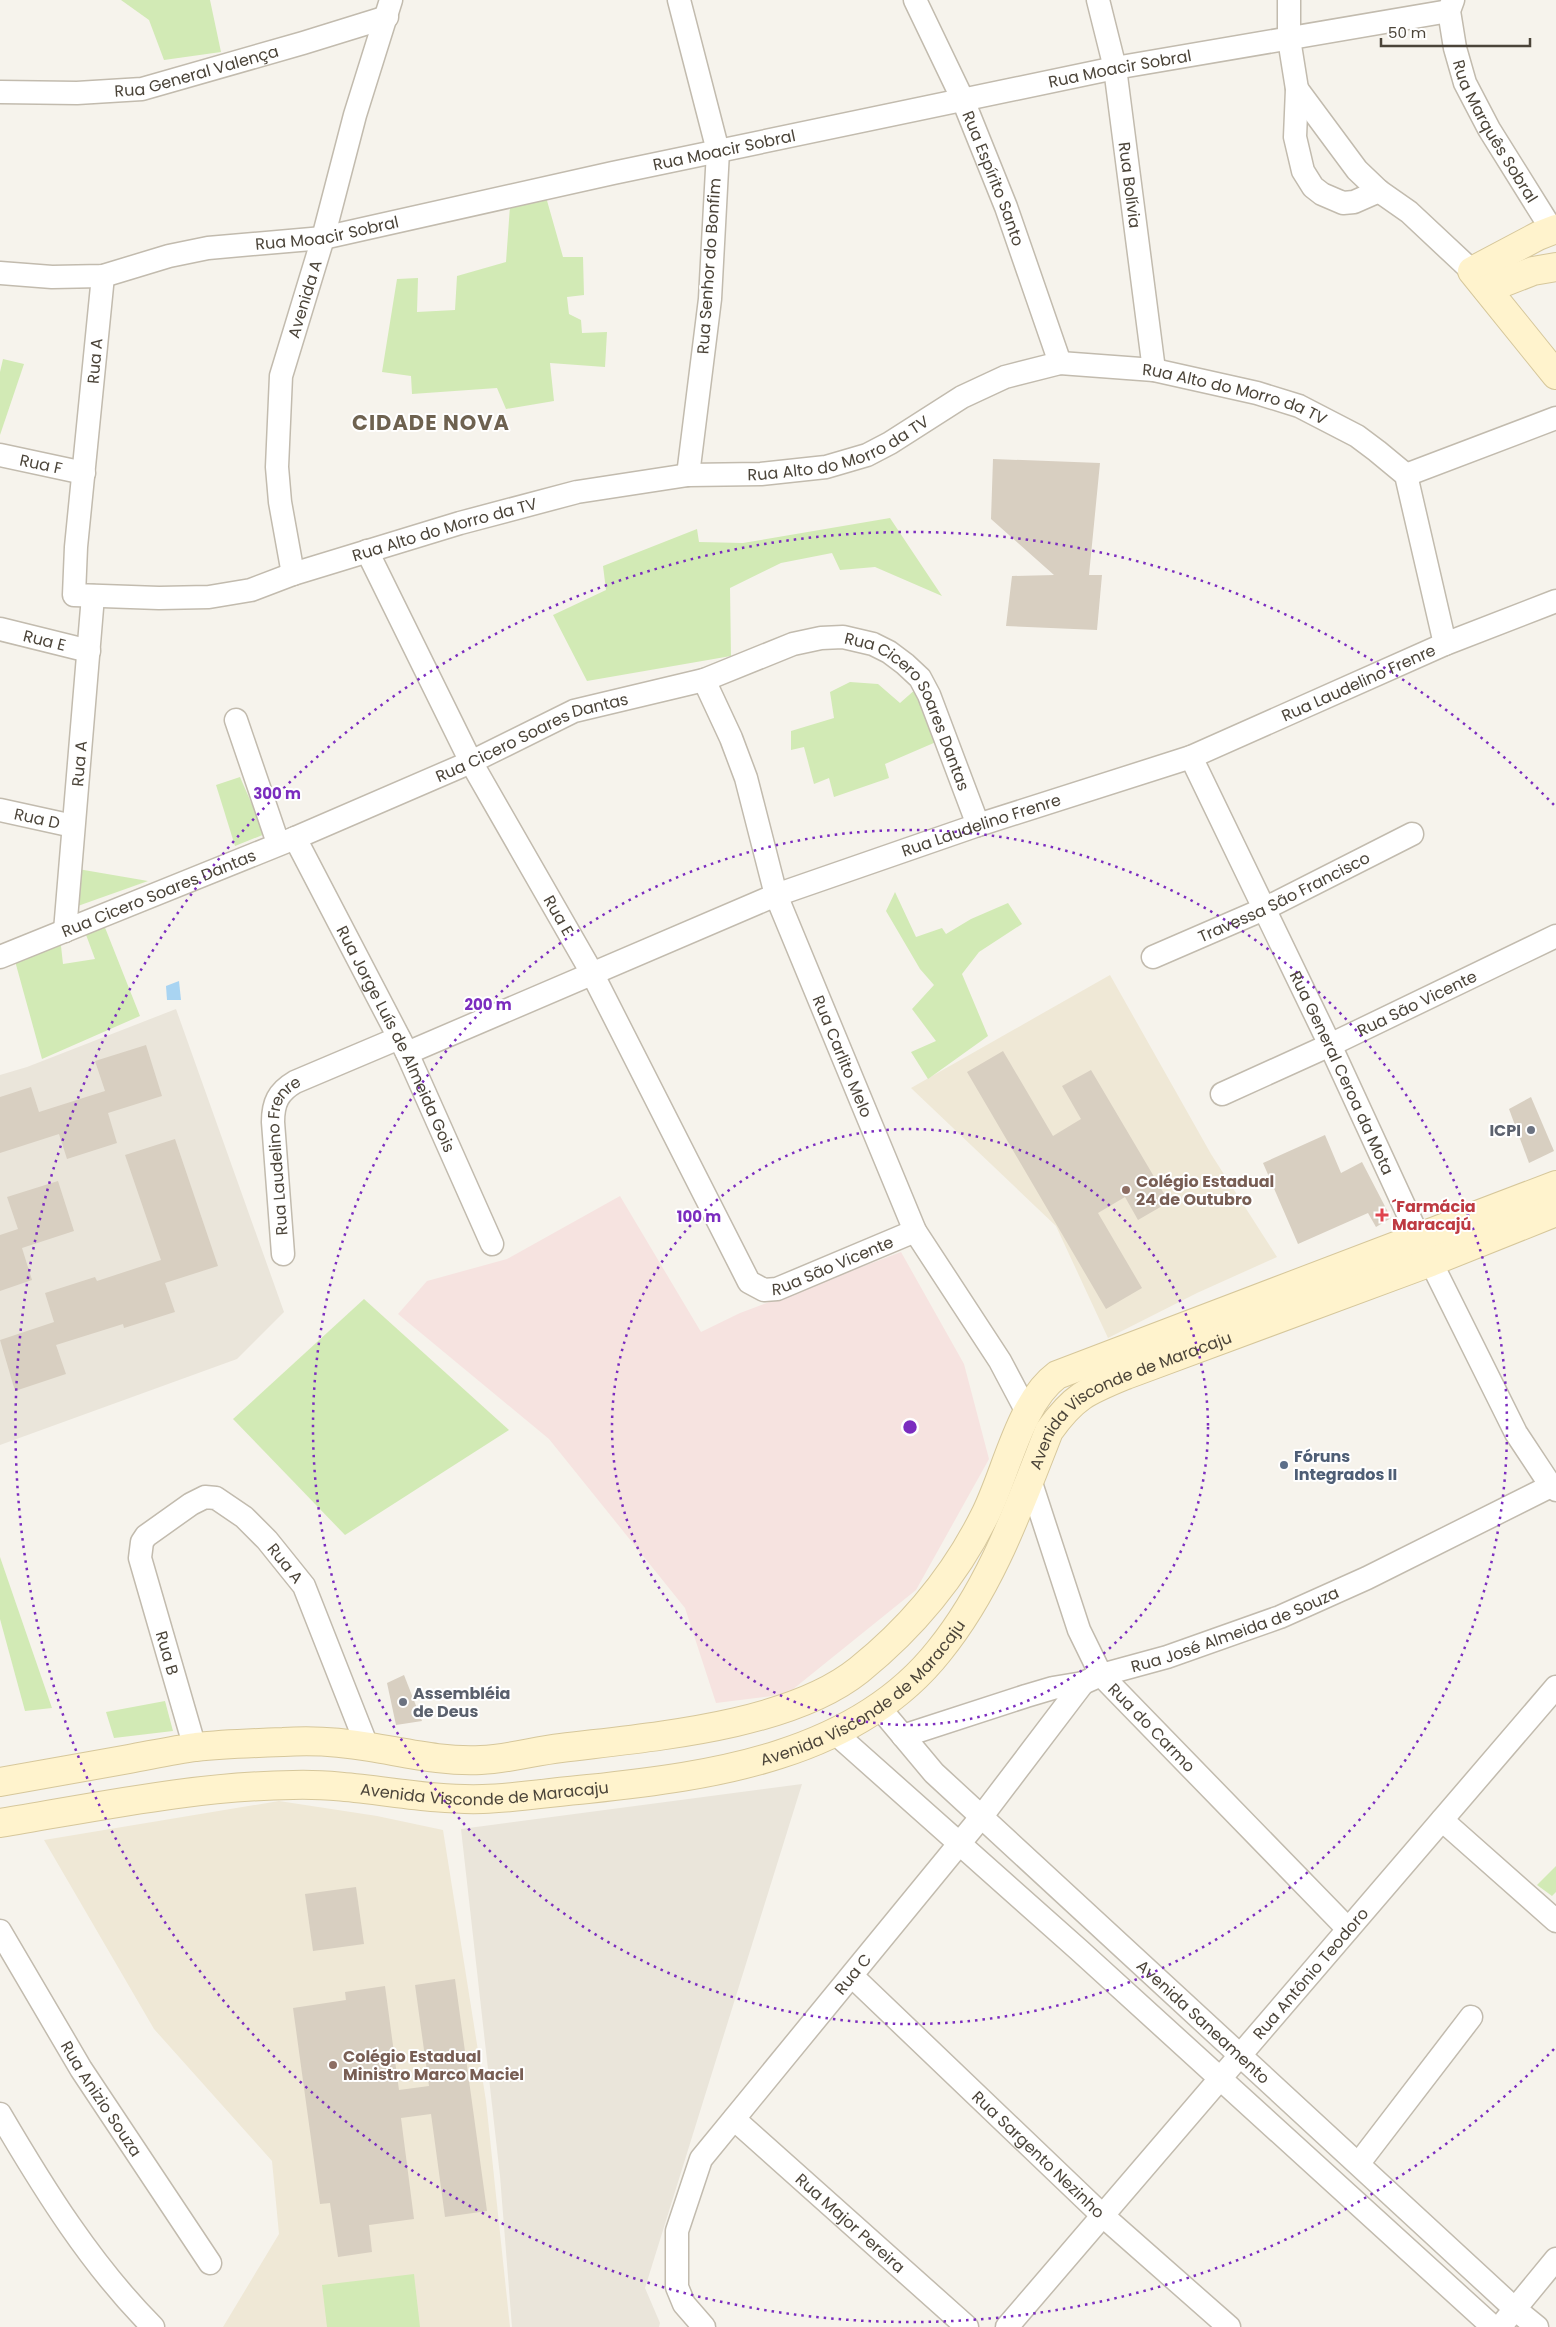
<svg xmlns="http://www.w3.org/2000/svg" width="1556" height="2327" font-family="Poppins,sans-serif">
  <rect width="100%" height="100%" fill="#f6f3ec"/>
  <g fill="#eae5da">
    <polygon points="176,1009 284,1312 237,1359 0,1445 0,1075 27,1067"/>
    <polygon points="802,1784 645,2288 660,2323 659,2327 512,2327 500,2176 461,1829"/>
  </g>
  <g fill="#efe8d6">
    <polygon points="1110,975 1211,1154 1277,1257 1197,1293 1108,1338 1056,1226 911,1088"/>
    <polygon points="279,1801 377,1816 443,1830 486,2101 510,2327 223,2327 279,2234 272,2161 154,2029 44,1840"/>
  </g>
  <polygon fill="#f6e3e0" points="620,1196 701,1332 740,1313 901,1252 964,1364 989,1459 916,1590 787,1694 716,1703 685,1608 549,1439 398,1314 427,1281 507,1259"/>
  <g fill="#d2eab5">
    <polygon points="121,0 210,0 221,52 164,60 149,20"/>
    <polygon points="546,197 563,257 583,257 584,295 567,297 569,314 581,320 582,333 607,332 605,367 550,363 554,401 506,409 497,388 412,394 411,376 382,372 397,279 418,278 417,312 455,310 457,276 506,262 510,206"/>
    <polygon points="3,359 24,364 0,435 0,372"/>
    <polygon points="890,518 942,596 875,567 840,570 832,553 781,563 730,588 731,656 587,681 553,615 606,590 603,566 697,529 699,542 743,543"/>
    <polygon points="850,682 878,684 900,703 917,688 936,742 885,764 889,778 834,797 829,778 814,784 804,747 791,750 791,731 834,718 830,692"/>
    <polygon points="240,777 265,834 235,846 216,785"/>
    <polygon points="78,869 148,881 75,907"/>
    <polygon points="895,892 916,937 942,928 946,934 971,919 1008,903 1022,924 979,952 962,974 988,1036 928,1079 911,1052 936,1041 912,1009 934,985 920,969 886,911"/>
    <polygon points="104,925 140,1016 42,1059 15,961 60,937 63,964 95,959 85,932"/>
    <polygon points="364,1299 509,1430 345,1535 233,1419"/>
    <polygon points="0,1557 52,1708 25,1711 0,1619"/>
    <polygon points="165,1701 173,1731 114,1738 106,1712"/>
    <polygon points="1556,1866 1556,1892 1552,1896 1537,1885"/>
    <polygon points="414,2274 420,2327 327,2327 322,2285"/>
  </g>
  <polygon fill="#a9d4f2" points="179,981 181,1000 167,1000 166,986"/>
  <g fill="#d8cfc1">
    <polygon points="993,459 1100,463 1089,575 1102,575 1097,630 1006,626 1012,576 1054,575 991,519"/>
    <polygon points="146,1045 162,1096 108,1113 117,1143 67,1159 59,1134 0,1153 0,1097 31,1087 39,1112 105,1091 95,1061"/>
    <polygon points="1003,1051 1053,1136 1081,1119 1062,1086 1091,1070 1169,1202 1138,1220 1125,1197 1098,1213 1142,1288 1106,1309 967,1072"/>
    <polygon points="1531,1097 1554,1151 1529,1163 1509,1109"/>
    <polygon points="1325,1135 1341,1173 1362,1162 1391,1218 1376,1227 1368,1213 1298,1244 1263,1163"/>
    <polygon points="175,1139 218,1266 165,1283 175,1312 124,1328 123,1324 56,1345 66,1374 15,1391 0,1340 54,1322 45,1293 95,1277 97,1281 161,1260 125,1155"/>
    <polygon points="58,1181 74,1231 22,1248 32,1280 0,1291 0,1235 18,1229 7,1197"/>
    <polygon points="404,1675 422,1721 396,1725 387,1683"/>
    <polygon points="356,1887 364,1944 313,1951 305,1894"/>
    <polygon points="455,1979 487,2211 445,2217 431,2114 401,2118 414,2219 369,2225 372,2252 338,2257 330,2203 320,2204 293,2008 346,2000 345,1992 385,1986 399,2090 429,2086 415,1985"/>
  </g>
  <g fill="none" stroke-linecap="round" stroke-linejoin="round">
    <defs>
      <g id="street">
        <polyline points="679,0 718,151 710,299 688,475"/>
        <path id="s1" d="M915,0L963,100L1006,207L1060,363"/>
        <path id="s2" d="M1098,0L1115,68L1154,370"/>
        <polyline points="1289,0 1289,39 1297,89 1295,137 1303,171 1313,187 1322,194 1343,203 1354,202 1379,191"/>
        <path id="s3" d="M1453,0L1449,11L1455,48L1465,83L1489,129L1552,230"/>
        <polyline points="1297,89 1357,170 1379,191 1409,212 1472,271"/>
        <path id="s4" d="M0,92L77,93L142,89L303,43L387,17"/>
        <path id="s5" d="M0,273L52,277L103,276L169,256L208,248L323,238L613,173L1115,68L1449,11"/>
        <path id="s6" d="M103,276L76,547L74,595L159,598L209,597L251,590L293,574L460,523L577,492L688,475L761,474L826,467L867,455L890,443L962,397L1005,377L1060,363L1154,370L1257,393L1299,406L1357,436L1377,451L1406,475L1445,644"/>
        <path id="s7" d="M0,455L84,473"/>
        <polyline points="1406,475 1556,418"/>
        <path id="s8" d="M367,551L471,762L592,973L749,1282L764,1290L777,1289L915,1231"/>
        <path id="s9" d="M293,574L280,502L277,467L281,376L323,238L355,115L391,0"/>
        <path id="s10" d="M0,629L89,651"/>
        <path id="s11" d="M704,680L731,738L746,778L776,895L915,1231L1000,1361L1027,1412"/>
        <polyline points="236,720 278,843"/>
        <path id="s12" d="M1191,757L1330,1045L1419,1238L1516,1433L1551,1486L1556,1490"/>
        <path id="s13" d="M0,810L73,826"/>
        <path id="s14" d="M295,838L407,1053L492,1244"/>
        <path id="s15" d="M65,931L93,596"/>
        <path id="s16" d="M0,957L295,838L471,762L574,711L704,680L793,644L821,638L843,637L873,644L889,652L905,664L920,678L929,695L978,825"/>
        <path id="s17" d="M1153,957L1264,909L1412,834"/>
        <path id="s18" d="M407,1053L776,895L978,825L1191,757L1445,644L1556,601"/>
        <path id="s19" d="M1222,1094L1330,1045L1556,936"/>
        <path id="s20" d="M283,1254L273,1122C273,1103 278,1092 295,1082L399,1038"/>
        <path id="s21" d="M1030,1480L1079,1630L1101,1675L1348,1929"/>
        <path id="s22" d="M878,1706L934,1773L1515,2309L1537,2327"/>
        <polyline points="834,1732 1079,1950 1493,2327"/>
        <path id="s23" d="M903,1736L1026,1696L1053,1688L1083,1683L1101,1675L1167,1657L1280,1617L1367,1578L1551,1486"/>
        <path id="s24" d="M195,1748L140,1558L142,1542L146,1536L191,1504L205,1497L216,1498L244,1517L267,1540L304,1586L367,1746"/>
        <polyline points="1442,1820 1556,1921"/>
        <path id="s25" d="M0,1931L81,2069L210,2263"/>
        <path id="s26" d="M852,1976L1102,2215L1229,2327"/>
        <path d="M0,2114C44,2189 91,2265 153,2327"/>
        <path id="s27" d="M734,2119L967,2327"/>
        <polyline points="1359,2163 1471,2017"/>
        <polyline points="1505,2321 1556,2259"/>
        <path id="s28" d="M704,2327L684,2304L677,2287V2231L701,2159L982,1816L1083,1683"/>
        <path id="s29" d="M1007,2327L1556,1687"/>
      </g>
      <g id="secondary">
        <polyline points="1556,229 1538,236 1472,271 1556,375"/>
        <polyline points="1487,289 1533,271 1556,267"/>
        <path d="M0,1782C43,1774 86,1767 129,1759C151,1755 174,1750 196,1747C225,1744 254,1743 283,1742C312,1740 342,1742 370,1747C407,1753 444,1762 481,1760C508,1759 535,1751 561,1748C649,1737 788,1727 859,1670C911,1628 954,1577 984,1517C1006,1475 1019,1403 1057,1375L1556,1185"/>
        <path id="s30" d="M0,1823C97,1807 195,1786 293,1785C357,1783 420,1801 483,1799C518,1798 553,1792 588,1789C712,1776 856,1756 939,1651C991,1587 1019,1507 1049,1431C1074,1396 1087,1391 1126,1375L1431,1262L1556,1212"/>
      </g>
    </defs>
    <use href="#street" stroke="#c2bbae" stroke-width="25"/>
    <use href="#secondary" stroke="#d6c79b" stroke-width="30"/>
    <use href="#street" stroke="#fff" stroke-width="22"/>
    <use href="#secondary" stroke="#fff3cd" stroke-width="28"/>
  </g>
  <g fill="none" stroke="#7b2cbf" stroke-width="2.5" stroke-dasharray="2.5 5">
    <circle cx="910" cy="1427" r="298"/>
    <circle cx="910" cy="1427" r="597"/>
    <path d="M1554 2049A895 895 0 1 1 1554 805"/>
  </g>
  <g fill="#6b7280" stroke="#fff" stroke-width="2">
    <circle cx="1531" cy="1130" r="5"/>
    <circle cx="403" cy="1702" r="5"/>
  </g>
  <g fill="#8d6e63" stroke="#fff" stroke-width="2">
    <circle cx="1126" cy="1190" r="5"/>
    <circle cx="333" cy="2065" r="5"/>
  </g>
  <path fill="#e0444e" stroke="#fff" stroke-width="2" d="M1379.5 1207.5h5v5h5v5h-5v5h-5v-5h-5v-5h5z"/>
  <circle fill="#5c6f8a" stroke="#fff" stroke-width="2" cx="1284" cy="1465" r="5"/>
  <g text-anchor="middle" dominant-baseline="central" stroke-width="4" stroke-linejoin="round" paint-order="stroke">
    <g font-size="16" fill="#4b4439" stroke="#fff">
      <text stroke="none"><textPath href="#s5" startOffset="1142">Rua Moacir Sobral</textPath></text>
      <text stroke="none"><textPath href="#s4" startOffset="199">Rua General Valença</textPath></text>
      <text stroke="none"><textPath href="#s3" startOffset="142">Rua Marquês Sobral</textPath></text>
      <text stroke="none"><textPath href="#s5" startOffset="738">Rua Moacir Sobral</textPath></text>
      <text stroke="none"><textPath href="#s1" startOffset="195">Rua Espírito Santo</textPath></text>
      <text stroke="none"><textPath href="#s2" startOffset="188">Rua Bolívia</textPath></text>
      <text stroke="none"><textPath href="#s5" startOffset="332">Rua Moacir Sobral</textPath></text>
      <text transform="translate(709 266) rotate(-86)">Rua Senhor do Bonfim</text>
      <text stroke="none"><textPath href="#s9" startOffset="280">Avenida A</textPath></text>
      <text transform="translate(95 361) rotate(-85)">Rua A</text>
      <text stroke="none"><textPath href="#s6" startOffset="1526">Rua Alto do Morro da TV</textPath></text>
      <text stroke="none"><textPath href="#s6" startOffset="1106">Rua Alto do Morro da TV</textPath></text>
      <text stroke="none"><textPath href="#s7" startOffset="42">Rua F</textPath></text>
      <text stroke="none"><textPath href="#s6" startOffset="701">Rua Alto do Morro da TV</textPath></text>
      <text stroke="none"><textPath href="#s10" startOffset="46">Rua E</textPath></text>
      <text stroke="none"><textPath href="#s18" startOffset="1022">Rua Laudelino Frenre</textPath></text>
      <text stroke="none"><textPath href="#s16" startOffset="1011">Rua Cicero Soares Dantas</textPath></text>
      <text stroke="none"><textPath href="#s16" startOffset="576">Rua Cicero Soares Dantas</textPath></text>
      <text stroke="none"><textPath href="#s15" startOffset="168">Rua A</textPath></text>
      <text stroke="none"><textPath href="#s13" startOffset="38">Rua D</textPath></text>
      <text stroke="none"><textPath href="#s18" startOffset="618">Rua Laudelino Frenre</textPath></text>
      <text stroke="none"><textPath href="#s16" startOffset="171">Rua Cicero Soares Dantas</textPath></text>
      <text stroke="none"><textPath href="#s17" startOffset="144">Travessa São Francisco</textPath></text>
      <text stroke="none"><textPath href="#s8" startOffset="412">Rua E</textPath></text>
      <text stroke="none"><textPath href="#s19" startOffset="215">Rua São Vicente</textPath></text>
      <text stroke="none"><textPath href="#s14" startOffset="225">Rua Jorge Luís de Almeida Gois</textPath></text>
      <text stroke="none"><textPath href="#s11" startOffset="402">Rua Carlito Melo</textPath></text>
      <text stroke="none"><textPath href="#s12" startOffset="350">Rua General Ceroa da Mota</textPath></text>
      <text stroke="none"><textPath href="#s20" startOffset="102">Rua Laudelino Frenre</textPath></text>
      <text stroke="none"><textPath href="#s8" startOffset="915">Rua São Vicente</textPath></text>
      <text stroke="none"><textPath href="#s30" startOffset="1311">Avenida Visconde de Maracaju</textPath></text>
      <text stroke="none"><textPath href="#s24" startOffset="399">Rua A</textPath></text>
      <text stroke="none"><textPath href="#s23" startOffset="349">Rua José Almeida de Souza</textPath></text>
      <text transform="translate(167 1653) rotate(74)">Rua B</text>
      <text stroke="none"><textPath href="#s30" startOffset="892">Avenida Visconde de Maracaju</textPath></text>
      <text stroke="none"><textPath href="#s21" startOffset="281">Rua do Carmo</textPath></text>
      <text stroke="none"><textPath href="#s30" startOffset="488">Avenida Visconde de Maracaju</textPath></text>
      <text stroke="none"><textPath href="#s29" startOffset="466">Rua Antônio Teodoro</textPath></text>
      <text stroke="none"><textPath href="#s28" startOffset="420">Rua C</textPath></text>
      <text stroke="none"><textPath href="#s22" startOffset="454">Avenida Saneamento</textPath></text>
      <text stroke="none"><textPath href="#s25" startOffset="196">Rua Anizio Souza</textPath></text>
      <text stroke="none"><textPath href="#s26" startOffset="258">Rua Sargento Nezinho</textPath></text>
      <text stroke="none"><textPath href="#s27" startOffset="156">Rua Major Pereira</textPath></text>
    </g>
    <g font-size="16" font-weight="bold" fill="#5b616d" stroke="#fff" text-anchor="end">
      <text x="1521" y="1130">ICPI</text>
      <text x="413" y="1693" text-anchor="start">Assembléia<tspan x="413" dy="18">de Deus</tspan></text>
    </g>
    <g font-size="16" font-weight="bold" fill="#785e54" stroke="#fff" text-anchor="start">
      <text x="1136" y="1181">Colégio Estadual<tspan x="1136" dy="18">24 de Outubro</tspan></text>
      <text x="343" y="2056">Colégio Estadual<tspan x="343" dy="18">Ministro Marco Maciel</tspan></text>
    </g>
    <g font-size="16" font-weight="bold" fill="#be3a42" stroke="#fff" text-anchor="start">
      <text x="1392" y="1206">´Farmácia<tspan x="1392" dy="18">Maracajú</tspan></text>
    </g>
    <g font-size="16" font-weight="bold" fill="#4e5e75" stroke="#fff" text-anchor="start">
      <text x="1294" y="1456">Fóruns<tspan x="1294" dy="18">Integrados II</tspan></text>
    </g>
    <g font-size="21" font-weight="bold" letter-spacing="1" fill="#6e6250" stroke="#fff">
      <text x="431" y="422">CIDADE NOVA</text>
    </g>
  </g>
  <circle cx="910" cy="1427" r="8" fill="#7b2cbf" stroke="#fff" stroke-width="2.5"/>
  <g font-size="15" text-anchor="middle" font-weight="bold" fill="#7b2cbf" stroke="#fff" stroke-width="4" stroke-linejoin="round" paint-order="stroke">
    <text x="277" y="799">300 m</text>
    <text x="488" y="1010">200 m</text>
    <text x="699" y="1222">100 m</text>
  </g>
  <path d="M1381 38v8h149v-8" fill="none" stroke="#4b4439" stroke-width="2.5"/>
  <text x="1388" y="38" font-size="15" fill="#4b4439" stroke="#ffffff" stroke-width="4" paint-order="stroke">50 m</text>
</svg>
